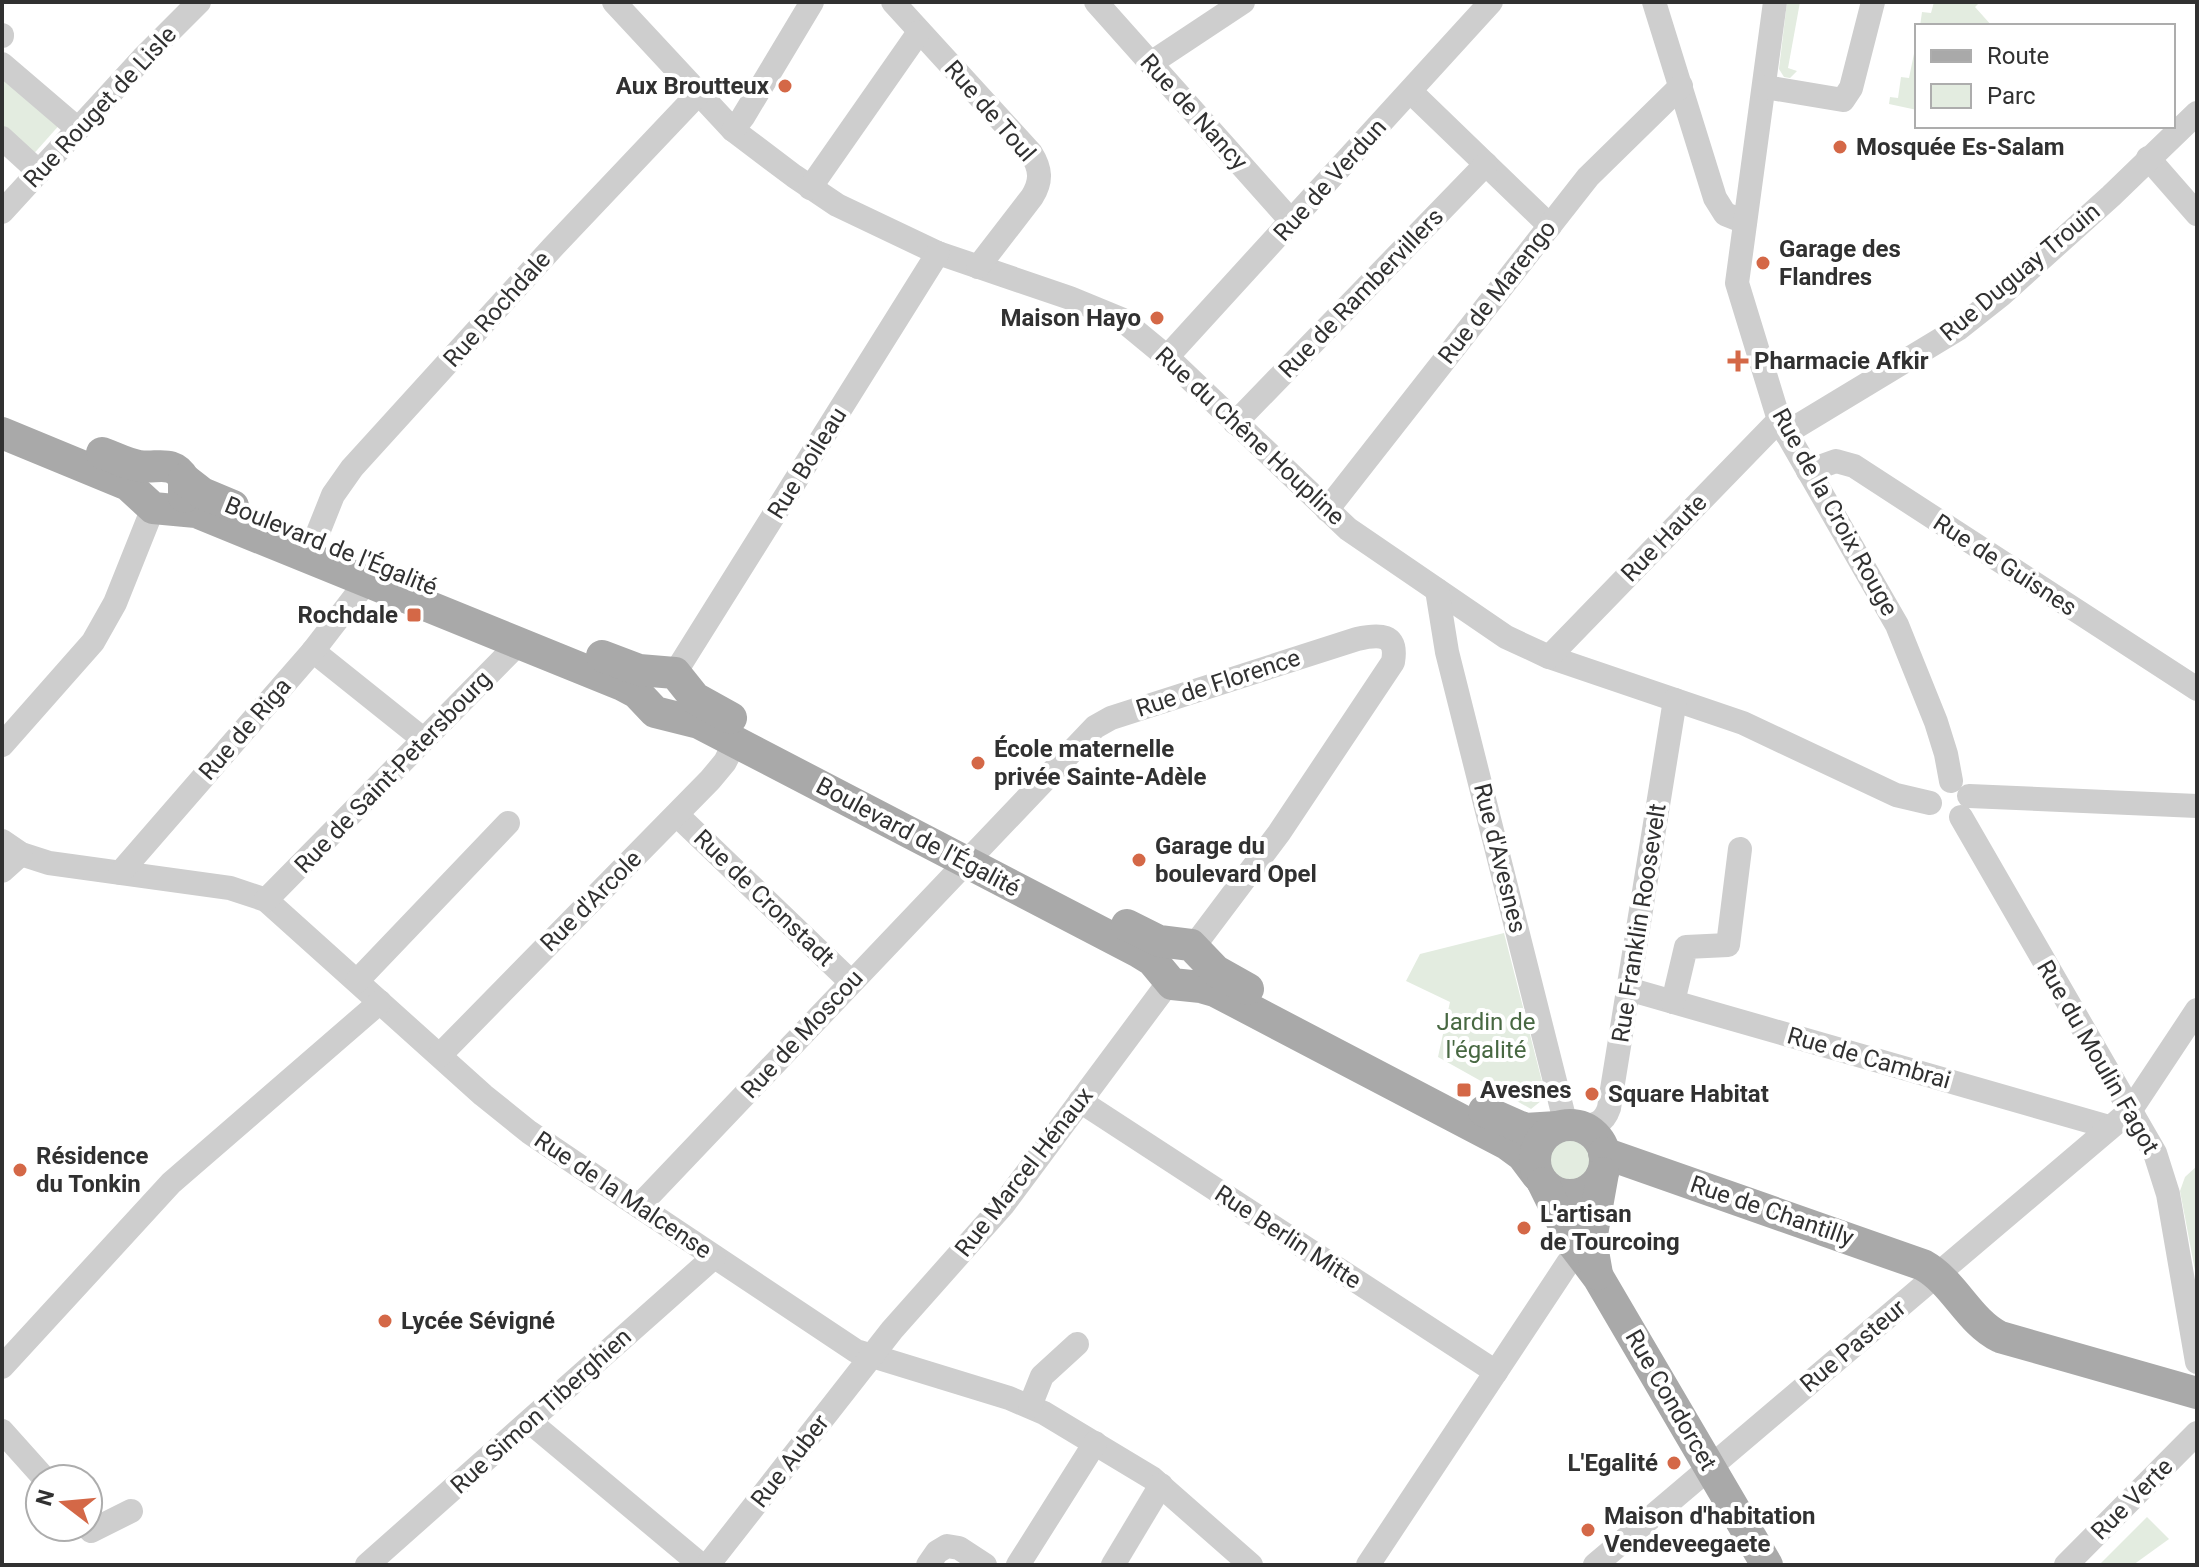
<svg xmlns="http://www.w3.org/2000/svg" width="2199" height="1567" font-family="Roboto,sans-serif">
  <rect width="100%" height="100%" fill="#fff"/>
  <g fill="#e3ece0">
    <polygon points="1787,2 1800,2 1788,68 1797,71 1790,78 1784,77 1779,69"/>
    <polygon points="1934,2 1980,2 1975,7 1992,26 1920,26 1922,12 1931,13"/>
    <polygon points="1917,39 1917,110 1889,104 1890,97 1898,98 1901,77 1909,78"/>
    <polygon points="2,69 62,122 30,158 2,133"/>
    <polygon points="1504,933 1546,1097 1531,1109 1438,1057 1450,1002 1406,981 1420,954"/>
    <circle cx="1570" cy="1161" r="23"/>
    <polygon points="2197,1166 2197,1281 2180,1191 2185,1177"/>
    <polygon points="2147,1517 2169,1539 2133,1565 2099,1565"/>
  </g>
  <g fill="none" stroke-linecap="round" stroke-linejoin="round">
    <g stroke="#cecece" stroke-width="24">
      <polyline points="614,2 733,130 794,176 837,205 938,253 1070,298 1121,319 1167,357 1348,529 1506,637 1549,657 1743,723 1896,795 1930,803"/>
      <path d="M893,2L1031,153C1041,169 1042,181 1032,197L978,267"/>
      <polyline points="1096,2 1292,222"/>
      <polyline points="1654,2 1715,198 1725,214 1745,222"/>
      <polyline points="1775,2 1737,283 1779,420 1897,625 1936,722 1946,754 1951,781"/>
      <polyline points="2,35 2,36"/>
      <polyline points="1151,63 1243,2"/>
      <polyline points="2,64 78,129"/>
      <polyline points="1765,87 1843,100 1851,88 1873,2"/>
      <polyline points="1411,92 1550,226"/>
      <polyline points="733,130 743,117 812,2"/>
      <polyline points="2,138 39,172"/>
      <polyline points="2148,158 2197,214"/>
      <polyline points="810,188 919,32"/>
      <polyline points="2,212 143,58 199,2"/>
      <polyline points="1167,357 1491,2"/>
      <polyline points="1235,423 1486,164"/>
      <polyline points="1786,433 1958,329 2001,295 2111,196 2197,113"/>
      <polyline points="1808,471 1836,461 1854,466 2197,689"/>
      <polyline points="1327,510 1588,177 1681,86"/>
      <polyline points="315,540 333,495 352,468 553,247 699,93"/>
      <polyline points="1437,590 1447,652 1566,1125"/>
      <polyline points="313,651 423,739"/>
      <polyline points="1549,657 1779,420"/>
      <polyline points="675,673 938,253"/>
      <polyline points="2,745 93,642 115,603 153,508"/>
      <polyline points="1969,796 2197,806"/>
      <polyline points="677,815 851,982"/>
      <polyline points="1961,817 2155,1153 2168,1194 2197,1362"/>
      <polyline points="2,841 21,854 49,863 230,888 266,900 483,1095 529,1132 628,1199 856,1351 1009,1398 1044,1413 1152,1478 1251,1565"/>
      <polyline points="2,871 21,854"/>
      <polyline points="120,873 313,651 367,581"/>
      <polyline points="266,900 519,643"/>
      <polyline points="357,981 508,823"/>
      <polyline points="1628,989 2109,1127"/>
      <polyline points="1673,1002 1686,947 1728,945 1740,849"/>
      <polyline points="440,1055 710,780 725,762 735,742"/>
      <polyline points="1080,1101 1496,1372"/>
      <path d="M1580,1126C1595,1126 1604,1123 1609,1108L1675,700"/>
      <path d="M639,1206L1095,727L1111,718L1357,639C1379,634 1398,633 1393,662L1279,833L1194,946"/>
      <polyline points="2,1367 171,1183 380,1002"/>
      <polyline points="1030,1406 1042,1376 1077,1344"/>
      <polyline points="530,1422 701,1565"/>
      <polyline points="2,1431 45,1479"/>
      <polyline points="88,1527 91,1531 131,1511"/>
      <polyline points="367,1565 714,1257"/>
      <polyline points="708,1565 892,1330 1003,1205 1169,982"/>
      <polyline points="928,1565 937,1552 947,1546 959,1548 985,1565"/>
      <polyline points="1018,1565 1095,1443"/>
      <polyline points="1113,1565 1161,1485"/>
      <polyline points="1368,1565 1568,1263 1578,1251 1591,1244"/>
      <polyline points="1595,1565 2130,1111 2197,1010"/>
      <polyline points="2066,1565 2197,1433"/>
    </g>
    <g stroke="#a9a9a9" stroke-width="32">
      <polyline points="2,433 128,485 153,508 196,512 622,685 637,693 655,712 699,723 1139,952 1152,960 1172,984 1201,987 1215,991 1507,1144 1522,1155 1537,1175"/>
      <path d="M102,453C114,457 126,464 139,466C157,469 173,459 184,479V497"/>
      <polyline points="184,479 202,493 233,506"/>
      <polyline points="602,656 639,670 675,673 695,698 731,718"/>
      <polyline points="1127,925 1159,941 1191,945 1216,971 1248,989"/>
      <polyline points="1484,1111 1525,1129 1557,1127"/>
      <circle cx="1570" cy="1160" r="35"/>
      <path d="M1604,1153L1923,1265C1955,1283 1968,1321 2000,1337L2197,1393"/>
      <polyline points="1543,1183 1573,1244 1598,1277 1767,1565"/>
      <polyline points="1597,1274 1591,1240 1603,1173"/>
    </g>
  </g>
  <g fill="#d46847" stroke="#fff" stroke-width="3">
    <circle cx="785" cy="86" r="8"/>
    <circle cx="1840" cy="147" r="8"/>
    <circle cx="1763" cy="263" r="8"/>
    <circle cx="1157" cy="318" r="8"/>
    <path d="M1734 349h8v8h8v8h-8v8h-8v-8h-8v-8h8z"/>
    <rect x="406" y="607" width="16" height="16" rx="4"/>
    <circle cx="978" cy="763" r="8"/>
    <circle cx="1139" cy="860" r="8"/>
    <rect x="1456" y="1082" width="16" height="16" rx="4"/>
    <circle cx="1592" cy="1094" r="8"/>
    <circle cx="20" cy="1170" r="8"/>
    <circle cx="1524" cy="1228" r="8"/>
    <circle cx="385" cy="1321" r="8"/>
    <circle cx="1674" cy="1463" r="8"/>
    <circle cx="1588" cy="1530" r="8"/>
  </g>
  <g text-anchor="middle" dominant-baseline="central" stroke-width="8" stroke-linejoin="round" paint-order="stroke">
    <g font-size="24" font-weight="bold" fill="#313131" stroke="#fff" text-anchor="start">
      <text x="769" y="86" text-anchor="end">Aux Broutteux</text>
      <text x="1856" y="147">Mosquée Es-Salam</text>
      <text x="1779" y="249">Garage des<tspan x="1779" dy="28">Flandres</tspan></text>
      <text x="1141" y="318" text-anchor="end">Maison Hayo</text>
      <text x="1754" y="361">Pharmacie Afkir</text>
      <text x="398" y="615" text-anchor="end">Rochdale</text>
      <text x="994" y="749">École maternelle<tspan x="994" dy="28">privée Sainte-Adèle</tspan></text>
      <text x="1155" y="846">Garage du<tspan x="1155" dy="28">boulevard Opel</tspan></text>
      <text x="1480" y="1090">Avesnes</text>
      <text x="1608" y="1094">Square Habitat</text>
      <text x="36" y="1156">Résidence<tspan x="36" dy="28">du Tonkin</tspan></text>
      <text x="1540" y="1214">L'artisan<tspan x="1540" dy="28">de Tourcoing</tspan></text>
      <text x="401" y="1321">Lycée Sévigné</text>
      <text x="1658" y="1463" text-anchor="end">L'Egalité</text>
      <text x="1604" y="1516">Maison d'habitation<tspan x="1604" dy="28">Vendeveegaete</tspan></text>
    </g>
    <g font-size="24" fill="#313131" stroke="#fff">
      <text transform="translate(100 107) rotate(-47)">Rue Rouget de Lisle</text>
      <text transform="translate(990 111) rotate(49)">Rue de Toul</text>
      <text transform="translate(1194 112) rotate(48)">Rue de Nancy</text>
      <text transform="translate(1330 180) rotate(-48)">Rue de Verdun</text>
      <text transform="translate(2020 272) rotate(-40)">Rue Duguay Trouin</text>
      <text transform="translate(1497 292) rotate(-52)">Rue de Marengo</text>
      <text transform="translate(1361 293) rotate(-46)">Rue de Rambervillers</text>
      <text transform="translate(497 309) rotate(-48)">Rue Rochdale</text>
      <text transform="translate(1250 436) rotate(43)">Rue du Chêne Houpline</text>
      <text transform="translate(807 463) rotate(-58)">Rue Boileau</text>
      <text transform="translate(1835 512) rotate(61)">Rue de la Croix Rouge</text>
      <text transform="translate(1664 538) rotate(-46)">Rue Haute</text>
      <text transform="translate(331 546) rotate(22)">Boulevard de l'Égalité</text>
      <text transform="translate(2005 565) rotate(33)">Rue de Guisnes</text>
      <text transform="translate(1218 683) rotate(-18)">Rue de Florence</text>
      <text transform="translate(245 729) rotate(-49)">Rue de Riga</text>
      <text transform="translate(393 772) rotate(-46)">Rue de Saint-Petersbourg</text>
      <text transform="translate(918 837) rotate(28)">Boulevard de l'Égalité</text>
      <text transform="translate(1500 858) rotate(76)">Rue d'Avesnes</text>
      <text transform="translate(764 898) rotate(44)">Rue de Cronstadt</text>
      <text transform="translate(591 901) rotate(-45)">Rue d'Arcole</text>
      <text transform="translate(1639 923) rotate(-81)">Rue Franklin Roosevelt</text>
      <text transform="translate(802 1034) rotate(-47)">Rue de Moscou</text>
      <text transform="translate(2098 1057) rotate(60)">Rue du Moulin Fagot</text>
      <text transform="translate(1869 1058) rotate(16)">Rue de Cambrai</text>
      <text transform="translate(1024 1172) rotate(-52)">Rue Marcel Hénaux</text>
      <text transform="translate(623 1195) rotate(34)">Rue de la Malcense</text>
      <text transform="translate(1772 1211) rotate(19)">Rue de Chantilly</text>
      <text transform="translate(1288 1237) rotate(33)">Rue Berlin Mitte</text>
      <text transform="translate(1853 1346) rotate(-40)">Rue Pasteur</text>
      <text transform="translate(1671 1400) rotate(60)">Rue Condorcet</text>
      <text transform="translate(541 1411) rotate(-42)">Rue Simon Tiberghien</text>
      <text transform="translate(790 1461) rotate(-52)">Rue Auber</text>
      <text transform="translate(2132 1499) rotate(-45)">Rue Verte</text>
    </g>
    <g font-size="24" fill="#486842" stroke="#fff">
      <text x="1486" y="1022">Jardin de<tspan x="1486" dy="28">l'égalité</tspan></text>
    </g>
  </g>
  <rect width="2199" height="1567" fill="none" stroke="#313131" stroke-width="8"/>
  <rect x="1915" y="24" width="260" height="104" fill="#ffffff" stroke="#adadad" stroke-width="2"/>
  <rect x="1931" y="50" width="40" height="12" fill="#a9a9a9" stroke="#adadad" stroke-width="2"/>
  <text x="1987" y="64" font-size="24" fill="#313131">Route</text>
  <rect x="1931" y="84" width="40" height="24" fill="#e3ece0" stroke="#adadad" stroke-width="2"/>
  <text x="1987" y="104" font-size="24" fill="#313131">Parc</text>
  <g transform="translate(64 1503) rotate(286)"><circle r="38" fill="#ffffff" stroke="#adadad" stroke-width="2"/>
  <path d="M0-6L14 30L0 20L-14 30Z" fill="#d46847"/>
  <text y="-12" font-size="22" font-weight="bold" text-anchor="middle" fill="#313131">N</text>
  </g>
</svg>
